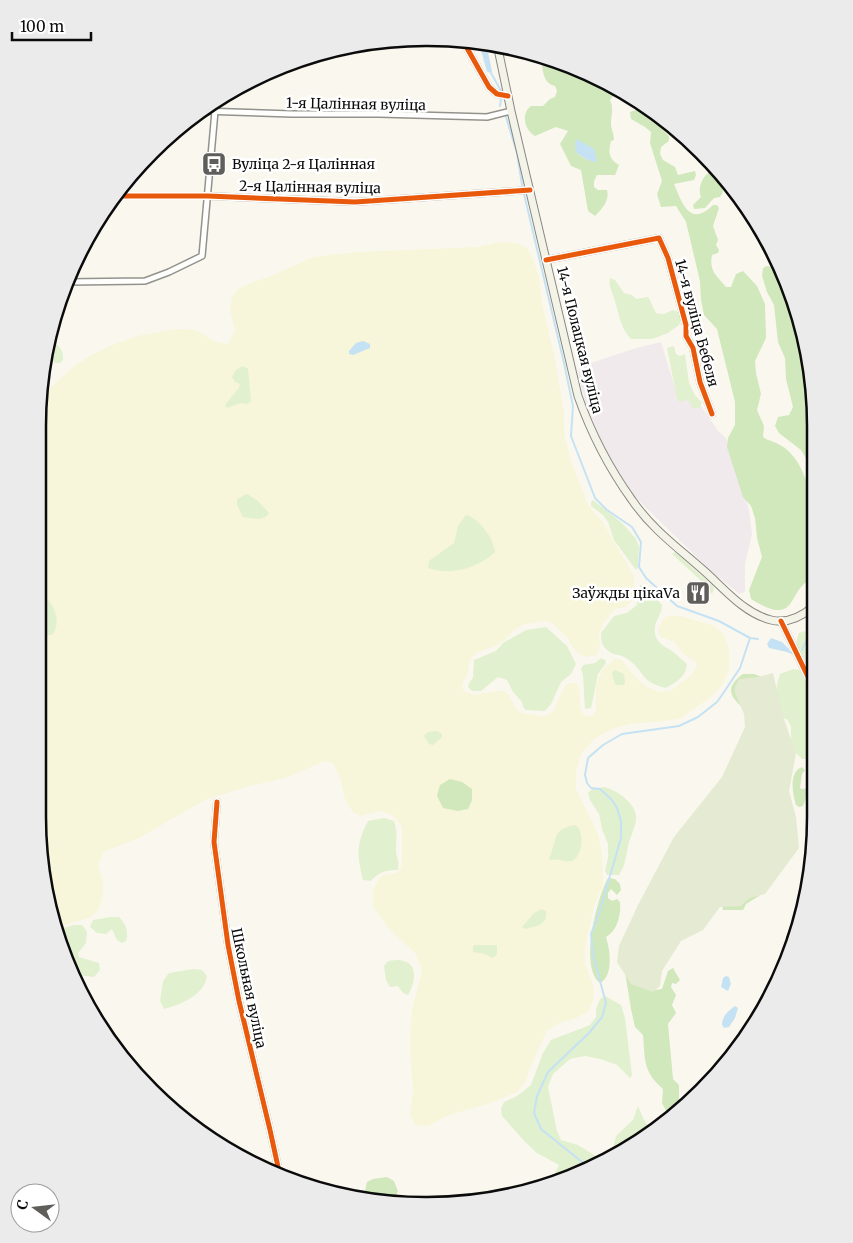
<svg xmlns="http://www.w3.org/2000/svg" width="853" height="1243" font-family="Merriweather,serif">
  <rect width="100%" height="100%" fill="#faf8ee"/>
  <polygon fill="#f1eaec" points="661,342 677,394 701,406 718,431 726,438 738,471 749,510 752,534 745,564 745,592 739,594 711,571 637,499 612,462 598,433 585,401 578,374 579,369 582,366 633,349"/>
  <polygon fill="#f7f5da" points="500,242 517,243 527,248 533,259 539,278 542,303 555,360 564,414 564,435 571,461 588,505 602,521 634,576 634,589 632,601 625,607 615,609 603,623 599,635 600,647 597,655 587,657 580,655 573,648 567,637 552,623 545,621 525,624 514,630 505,640 495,646 476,653 470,660 467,676 462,684 463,690 474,695 497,691 504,691 509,695 516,709 522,713 543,716 548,715 554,710 563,689 569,683 574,683 578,685 579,689 580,705 582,713 587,716 592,716 596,711 596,688 599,677 604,668 616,658 623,661 637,679 647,687 659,692 670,691 690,676 696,668 696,662 682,653 675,642 660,637 658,629 662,621 667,616 680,616 715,626 724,635 729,650 729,669 723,684 711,697 681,718 666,721 630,724 612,729 595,738 581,754 576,771 576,789 598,834 602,855 603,885 594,906 585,948 585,963 594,988 593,1001 588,1012 574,1019 559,1023 547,1031 529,1070 526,1081 517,1092 488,1104 449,1115 428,1126 415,1125 410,1115 413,1094 410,1041 412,1010 422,970 415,953 389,929 373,907 373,890 378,881 383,875 397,873 401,868 402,860 402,827 393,815 379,811 360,816 352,811 345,799 340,778 333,763 325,761 285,778 249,786 205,800 139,838 103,852 98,865 103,882 103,894 98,911 89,918 56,927 38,816 44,394 73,367 90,356 112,345 137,336 176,329 196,330 216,342 228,344 235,331 230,311 232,297 238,289 253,282 271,276 313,257 357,252 478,247"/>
  <g fill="#e1f0ce">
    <path d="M610,278L615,280L624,293L632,295L636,299L647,297L649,298L656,313L664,314L673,310L678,312L681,320L679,325L668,333L652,339H631C621,329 619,315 615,301C613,293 608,287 610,278Z"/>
    <path d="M49,340C58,344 64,349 63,360L60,363C51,364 53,359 48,353L45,354Z"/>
    <polygon points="674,346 676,354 680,356 685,354 689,383 695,395 702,403 699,408 693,408 689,401 685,400 680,402 677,399 667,348"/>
    <polygon points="243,366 248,369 251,401 247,404 241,403 227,408 225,405 239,388 240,384 235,382 232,377 236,370"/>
    <path d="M247,494L258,501L269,513C263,522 253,518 243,517L237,505V499Z"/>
    <polygon points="593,500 622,523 636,539 639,546 638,567 636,570 614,540 608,522 603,515 591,506 591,502"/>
    <path d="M466,515C479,518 494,539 495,552C478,568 451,576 428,568L429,561L454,543L458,526Z"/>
    <polygon points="675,552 713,586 714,589 712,594 708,591 709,588 672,554"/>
    <path d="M640,585L645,586L662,605C662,614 656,619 655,627C653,643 665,646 675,653C679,657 683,661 687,664C686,677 676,682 666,688C639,682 645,670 626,658C618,653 614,657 605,648C601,643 601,639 601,633L614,616L627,613L637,605Z"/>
    <path d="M41,595C55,602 61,622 53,634L42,637L40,636Z"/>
    <polygon points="546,627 567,646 576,664 571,674 561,682 551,704 545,711 526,710 523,707 522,702 513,692 507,680 498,677 481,691 472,691 468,687 469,683 473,678 474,660 496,651 503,643 526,630"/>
    <path d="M812,629V647L808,660H805C796,652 794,645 799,633Z"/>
    <polygon points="601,658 605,660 606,663 598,674 591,708 585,709 583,675 581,669 583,665 595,663"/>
    <path d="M793,669L800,670C810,684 816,696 809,713L811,716L810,755L807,759H802L791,748V727L787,719L780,718C777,702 774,690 780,674Z"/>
    <polygon points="615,670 624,674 625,683 623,685 616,685 614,682 612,672"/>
    <polygon points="437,731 442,734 442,737 433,745 429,744 424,736 428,732"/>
    <path d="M604,787C617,790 638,804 636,820C635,829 630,837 628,846C626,857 625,866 619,875H607L605,871L608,858V844L602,829L599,814L590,800L588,793L592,789Z"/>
    <path d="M384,818L394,821C398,834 396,838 396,850C396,858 400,859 398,870C387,870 378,872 371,881L363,880C357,855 356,844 368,821Z"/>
    <path d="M575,825C585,830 583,856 572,861C566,863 559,858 552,860L549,859C557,842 551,829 575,825Z"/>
    <path d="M542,909L546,911C548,926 535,926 525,929L522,927L534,913Z"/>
    <path d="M110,917H119C126,925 129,931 126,941L122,943L117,940L112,929L106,934L97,933L90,927L93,920Z"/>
    <polygon points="74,925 82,925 87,932 86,943 78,953 79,957 99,963 100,970 94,977 77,975 75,976 58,941 56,930"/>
    <polygon points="475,945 497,945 497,954 493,958 485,954 473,952 473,946"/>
    <path d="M397,960C418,960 417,980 408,995L403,993L398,986L390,987L386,980L384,966L388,961Z"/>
    <path d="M193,969L202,970L207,976C204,995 182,1004 164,1009L160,1001L163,981L169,973Z"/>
    <polygon points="605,996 621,1005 625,1018 632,1075 630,1078 617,1065 600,1059 585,1056 570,1059 553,1074 548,1087 557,1131 561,1140 578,1145 602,1160 557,1178 555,1173 559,1165 537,1153 526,1143 502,1116 501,1108 504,1102 517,1096 531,1085 543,1053 551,1040 590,1025 596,1017 596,1009 600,999"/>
    <polygon points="638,1106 644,1120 651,1131 621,1154 611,1157 616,1136 633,1120"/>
  </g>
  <g fill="#d1e7bc" fill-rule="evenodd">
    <path d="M541,57L575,67L631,97L626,99L614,95L610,100C614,108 611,115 611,124C611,129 614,134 614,140L611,141C608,153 609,159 619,165L615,175H597L594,181V187L598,190H607C610,200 602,209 595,216L588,211L581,170L571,166L560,144L568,131L556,127L535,136C524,130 521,113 531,106H543L550,99L555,97L557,91L555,86C542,83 543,69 541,57ZM576,141L593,162C581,156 574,156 576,141Z"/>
    <path d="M645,105L652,111L653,123L660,127L669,136V141L661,147L660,154L663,160L675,167L678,175L695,171L696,175L694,180L674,184C682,203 690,228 713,205H717L719,208L713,226L718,240L716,245L719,250L718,253L712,255C709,271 716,275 726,287H731L736,274L743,271L757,286L765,304L766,338L755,361L756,373L761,394L757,410L764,426L763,437C768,441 774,441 780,445C796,453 807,477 809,494L814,498L813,578C785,590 800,629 751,599L749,590L762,557L757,538L755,518L751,506L743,497L727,447L728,438L735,425V402L717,329L704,315L701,300L700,281L686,222L676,206L661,207L657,194L662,181L650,143L651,132L645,127L631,119L630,112L639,109Z"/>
    <path d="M715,168L719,173V177L723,192L720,197L714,198L705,208L694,209L693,205L701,197C697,185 704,174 715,168Z"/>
    <polygon points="767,266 772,267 793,300 808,350 815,426 815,473 801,450 779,433 775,426 778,417 789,415 793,407 786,379 785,358 778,342 774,305 767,292 762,276 763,268"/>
    <path d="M743,674H754L765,678L771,684L774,711L789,746L790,757L776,791C781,807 795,823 782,838C777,843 773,844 773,850L777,851L785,846L790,847L791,850L769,882L763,885L756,883C764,872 767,859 755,851C752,850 750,848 747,847C741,846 738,852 733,854C732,854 725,853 724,853C718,864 722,879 712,891H702L688,887L683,890L682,896L685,905L682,907L668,903L666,907L672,912L681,915L683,919L682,925L678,927L669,922C664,928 658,934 654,940C644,955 644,976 655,990L662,989L668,971L673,968L680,980L676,984L672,983L671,987L676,995L672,1005L676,1013L668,1024L673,1079L679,1085V1102L675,1112L667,1113L662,1103L663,1089C643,1072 645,1059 643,1035L635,1027L631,1009L625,972L626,961L641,921L652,914H658C660,908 657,904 659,898L672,897L675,894L674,889L664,891L662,887L663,883C679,882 677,871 698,873L703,867L701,861L705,857L714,854L715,849C697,829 716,808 727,790C737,789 745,794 754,794L758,789L757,785L751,787L748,784H729V779H733C738,767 744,765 757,767L759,765V761L752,756H749L744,761L739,760C740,753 744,750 746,745C751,735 753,727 752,717C738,702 718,692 743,674Z"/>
    <path d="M802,767L805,770L802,774L800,788L802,789L808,788L810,797L806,798L803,806L799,807L796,805C793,794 788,772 802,767Z"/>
    <polygon points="450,779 462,782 472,789 472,800 468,809 458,811 443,808 437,796 440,785"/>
    <path d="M608,878L615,879L620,884L621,890L617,895L611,889L608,893V898L612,901L617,899L620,902C621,914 618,930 606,937C610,949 614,976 600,983C579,967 597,898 608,878Z"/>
    <polygon points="755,890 759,896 746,904 743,910 723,910 722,905"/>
    <polygon points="387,1177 394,1181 398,1191 393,1203 361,1195 365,1191 367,1182 373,1179"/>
  </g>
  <polygon fill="#e5ead2" points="773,673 783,716 796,754 789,791 796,817 799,848 765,894 750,898 741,906 720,907 703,930 681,941 662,971 660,986 653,992 631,984 617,962 619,946 638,905 674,837 722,777 745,727 744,714 735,693 735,687 739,679 758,677"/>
  <g fill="#c5e2f4">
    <polygon points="479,43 486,43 492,71 491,73 487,72"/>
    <path d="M577,139L594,149L597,161L593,162C581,156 571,154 577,139Z"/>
    <polygon points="363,341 370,344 370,348 353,355 349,354 349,351 356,343"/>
    <polygon points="771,638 782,642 790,650 787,652 769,648 767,644"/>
    <polygon points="726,976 729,977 731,984 728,991 721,987 723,978"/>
    <path d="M735,1006L738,1008L735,1018L729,1027L724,1028L722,1025C722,1016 728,1011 735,1006Z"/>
  </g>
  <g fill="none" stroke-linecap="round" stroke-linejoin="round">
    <g stroke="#c5e2f4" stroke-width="2">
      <polyline points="491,73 501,91"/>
      <polyline points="500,106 501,99"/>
      <polyline points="506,117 517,153 522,185"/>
      <polyline points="524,194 564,363 573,406 571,436 595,498 607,510 632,527 641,542 639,567 646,578 677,606 719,621 750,638 758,639"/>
      <polyline points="802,650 807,639 812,636"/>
      <polyline points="787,651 795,654"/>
      <polyline points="587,1166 541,1129 534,1113 537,1096 548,1072 589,1033 602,1017 606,1003 593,955 591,934 600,910 621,838 621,821 617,808 612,800 600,789 591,788 587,783 585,775 588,758 603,745 622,734 679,726 698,717 717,702 722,695 740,668 750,638"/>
    </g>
    <defs>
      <g id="minor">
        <polyline points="463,41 489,87 497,94 508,96"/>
        <polyline points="201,111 292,114 379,114 487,117 511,111"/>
        <polyline points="120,196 208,196 355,202 530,190"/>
        <polyline points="546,260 659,238 668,258 686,325 686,336 693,348 700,382 712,414"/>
        <polyline points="68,282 145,281 169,272 202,256 216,100"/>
        <polyline points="781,621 811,683"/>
        <polyline points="217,802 214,842 228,945 239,1001 270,1130 280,1176"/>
        <polyline points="790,938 800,916"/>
      </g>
      <path id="secondary" d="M497,44L511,111L578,396C591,433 609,468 632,500C651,528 677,547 702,569C723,587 743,613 771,620C787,624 801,617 813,607"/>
    </defs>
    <use href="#minor" stroke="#93928d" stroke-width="8"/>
    <use href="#secondary" stroke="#898884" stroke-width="9"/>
    <use href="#minor" stroke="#fefefc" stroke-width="5"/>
    <use href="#secondary" stroke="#f4f3e8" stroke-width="7"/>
    <defs>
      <g id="cycleway">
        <polyline points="463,41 489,87 497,94 508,96"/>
        <polyline points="120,196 208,196 355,202 530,190"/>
        <polyline points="546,260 659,238 668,258 686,325 686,336 693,348 700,382 712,414"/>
        <polyline points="781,621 811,683"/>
        <polyline points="217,802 214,842 228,945 239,1001 270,1130 280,1176"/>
      </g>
    </defs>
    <use href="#cycleway" stroke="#fff" stroke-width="8"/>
    <use href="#cycleway" stroke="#e8590c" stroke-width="5"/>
  </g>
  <defs>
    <symbol id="bus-square" viewBox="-11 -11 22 22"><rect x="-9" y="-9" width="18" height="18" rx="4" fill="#5f5e5a" stroke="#fff"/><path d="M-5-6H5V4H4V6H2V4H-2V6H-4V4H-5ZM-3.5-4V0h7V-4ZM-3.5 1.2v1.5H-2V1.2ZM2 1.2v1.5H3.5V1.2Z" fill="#fff"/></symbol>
    <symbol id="restaurant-square" viewBox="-11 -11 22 22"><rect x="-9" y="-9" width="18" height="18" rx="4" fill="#5f5e5a" stroke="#fff"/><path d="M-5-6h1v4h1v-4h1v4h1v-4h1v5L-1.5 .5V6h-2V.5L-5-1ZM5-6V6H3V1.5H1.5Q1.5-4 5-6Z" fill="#fff"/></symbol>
  </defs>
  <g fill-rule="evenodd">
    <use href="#bus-square" x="200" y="150" width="28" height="28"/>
    <use href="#restaurant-square" x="684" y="579" width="28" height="28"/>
  </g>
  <g text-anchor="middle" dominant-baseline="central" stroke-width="5" stroke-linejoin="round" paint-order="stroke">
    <g font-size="14" fill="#0b0b0b" stroke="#fff">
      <text transform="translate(356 104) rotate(1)">1-я Цалінная вуліца</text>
      <text transform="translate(310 187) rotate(1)">2-я Цалінная вуліца</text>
      <text transform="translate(697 323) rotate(75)">14-я вуліца Бебеля</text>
      <text transform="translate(580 340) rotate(76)">14-я Полацкая вуліца</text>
      <text transform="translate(249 988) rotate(78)">Школьная вуліца</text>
    </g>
    <g font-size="14" fill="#0b0b0b" stroke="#fff" text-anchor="start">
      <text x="232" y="164">Вуліца 2-я Цалінная</text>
      <text x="680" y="593" text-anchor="end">Заўжды цікаVа</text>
    </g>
  </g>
  <path d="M0 0H853V1243H0ZM426 46H427A380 380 0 0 1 807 426V817A380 380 0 0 1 427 1197H426A380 380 0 0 1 46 817V426A380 380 0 0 1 426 46Z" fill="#ebebeb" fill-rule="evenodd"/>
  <path fill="none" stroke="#0b0b0b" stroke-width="2.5" d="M426 46H427A380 380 0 0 1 807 426V817A380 380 0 0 1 427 1197H426A380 380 0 0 1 46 817V426A380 380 0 0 1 426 46Z"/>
  <g transform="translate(35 1208) rotate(285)"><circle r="24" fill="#ffffff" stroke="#9d9d9d"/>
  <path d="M0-4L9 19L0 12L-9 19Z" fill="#5f5e5a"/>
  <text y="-8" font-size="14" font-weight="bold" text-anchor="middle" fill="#0b0b0b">С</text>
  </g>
  <path d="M12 32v8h79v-8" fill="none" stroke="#0b0b0b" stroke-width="2.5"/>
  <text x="20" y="32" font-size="15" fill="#0b0b0b" stroke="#ffffff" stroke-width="4" paint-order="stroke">100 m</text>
</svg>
